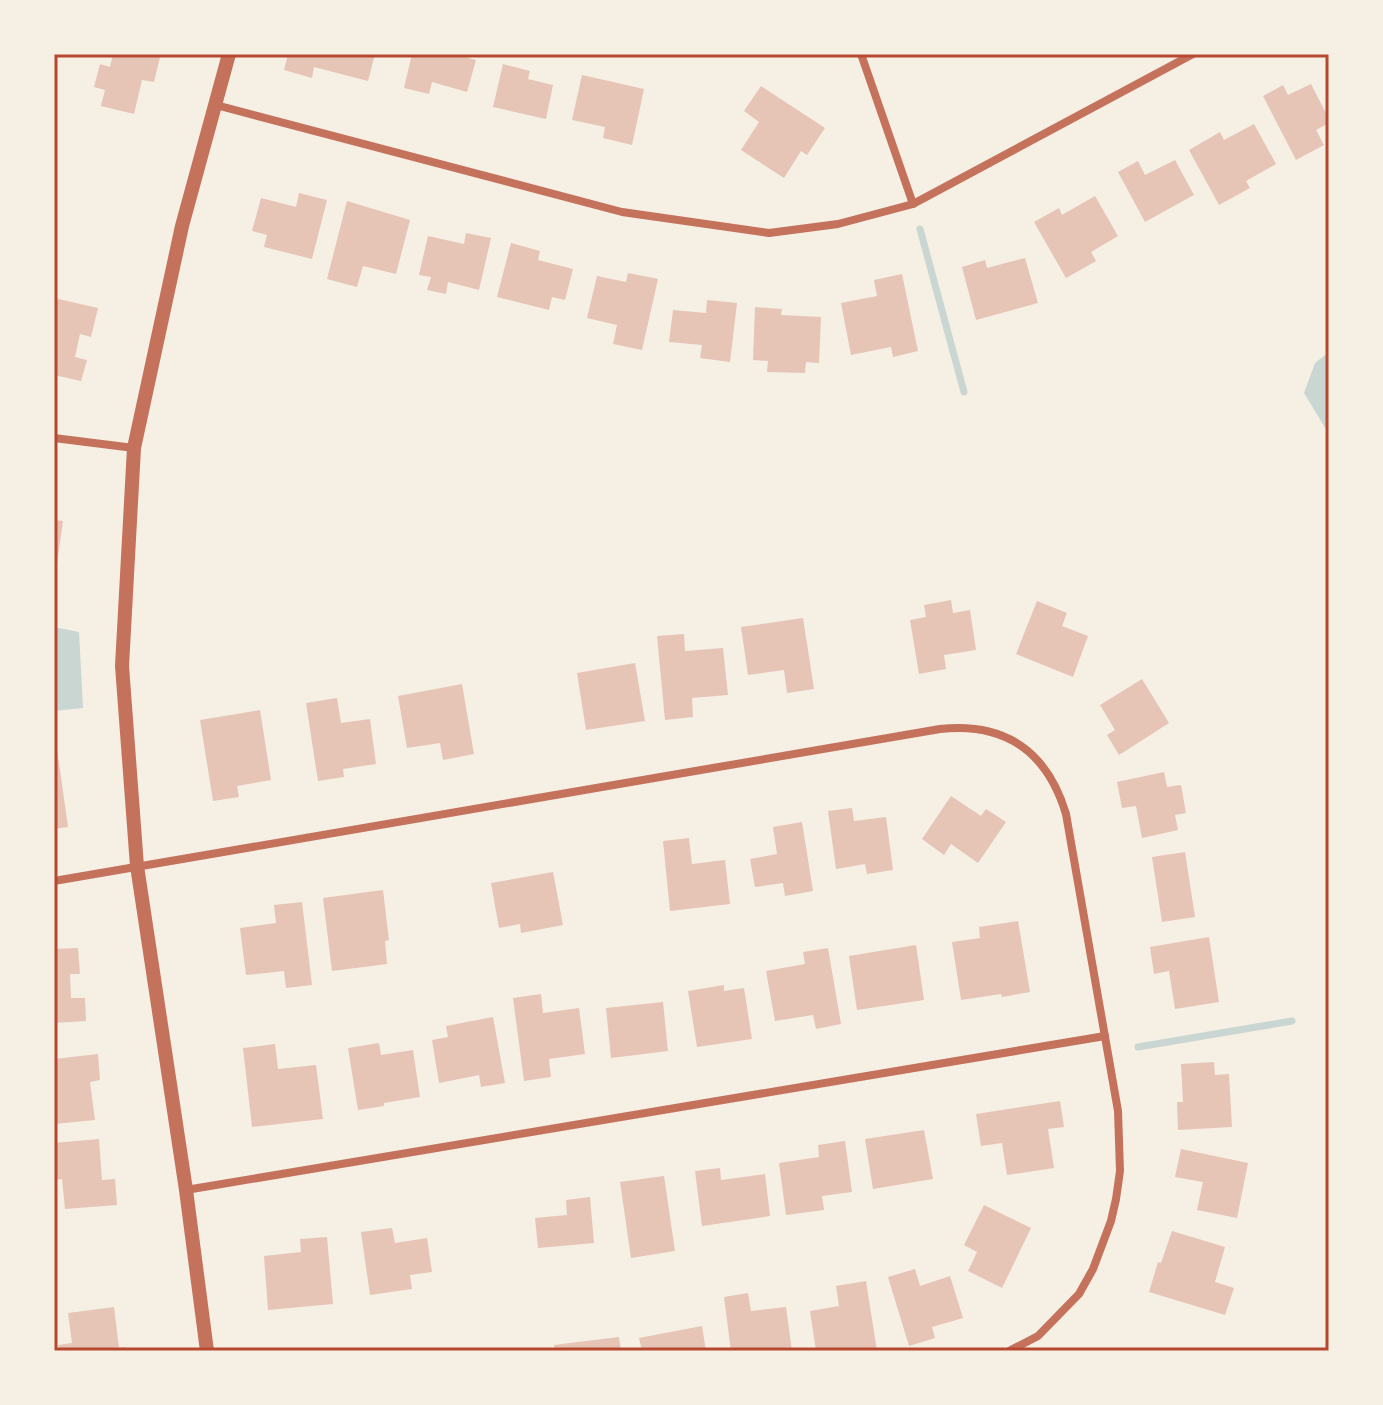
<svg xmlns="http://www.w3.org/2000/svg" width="1383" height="1405" font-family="Figtree,sans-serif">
  <rect width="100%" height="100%" fill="#f6efe4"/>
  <g fill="#c9d6d2">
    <polygon points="1329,352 1329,434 1304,393 1315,363"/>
    <polygon points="54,627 79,632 83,708 54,711"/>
  </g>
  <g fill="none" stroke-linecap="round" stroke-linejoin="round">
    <g stroke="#c9d6d2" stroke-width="7">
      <polyline points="920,229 964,392"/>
      <polyline points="1138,1047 1292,1021"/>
    </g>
  </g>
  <g fill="#e6c5b7">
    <polygon points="113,54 146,54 160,57 154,82 142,80 134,114 101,106 105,90 94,87 100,64 110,67"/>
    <polygon points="288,54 375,54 368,81 314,67 312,78 284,70"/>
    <polygon points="412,54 454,54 476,60 467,92 432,82 429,94 404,88"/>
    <polygon points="503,64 530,71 528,79 553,85 546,119 493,107"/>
    <polygon points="582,75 644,89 632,145 603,138 605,127 572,120"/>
    <polygon points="1311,84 1329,119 1329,123 1316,130 1324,145 1296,160 1263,96 1283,85 1288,95"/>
    <polygon points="761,86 825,128 807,155 801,151 784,178 741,150 759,122 744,111"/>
    <polygon points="1254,124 1276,164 1246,181 1250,188 1219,205 1189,150 1220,132 1224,140"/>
    <polygon points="1175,160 1194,195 1145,222 1118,172 1138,161 1145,175"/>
    <polygon points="299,193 327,200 312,259 264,247 267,235 252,231 261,198 296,207"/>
    <polygon points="1095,196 1118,236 1091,252 1096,261 1066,278 1034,222 1059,208 1062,215"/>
    <polygon points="347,201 410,220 396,274 363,266 357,287 327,279"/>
    <polygon points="466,233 491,238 479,290 448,282 446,294 427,290 431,277 419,275 428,236 464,244"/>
    <polygon points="511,243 540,251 538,260 573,269 565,300 552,297 549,310 497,297"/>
    <polygon points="1025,258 1038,303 976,320 962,267 985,260 987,268"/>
    <polygon points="628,273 658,279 642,350 613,344 617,325 587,318 597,276 626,282"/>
    <polygon points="902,274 918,351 893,357 891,347 851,355 841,303 877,296 874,280"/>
    <polygon points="54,298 98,308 91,337 80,334 75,357 87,360 81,381 54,375"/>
    <polygon points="707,300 737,303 730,362 700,358 702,345 669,342 673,310 706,313"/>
    <polygon points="755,307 782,309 781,315 821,317 819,363 806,362 805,373 767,372 768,361 753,360"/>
    <polygon points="54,520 63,521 56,571 54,571"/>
    <polygon points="951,600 953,613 970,610 976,650 944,655 946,669 919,674 910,620 926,617 924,605"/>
    <polygon points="1037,601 1067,613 1062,626 1088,636 1073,677 1016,654"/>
    <polygon points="803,618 814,689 787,693 784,670 748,675 741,627"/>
    <polygon points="684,634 685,651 723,648 728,695 692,698 693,717 665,720 657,636"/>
    <polygon points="635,663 645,721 586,730 577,673"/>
    <polygon points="1142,679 1169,723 1119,755 1107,735 1115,730 1100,705"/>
    <polygon points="462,684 474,754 443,760 440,743 407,748 398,696"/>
    <polygon points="337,698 341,723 370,719 376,764 343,769 344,777 318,781 306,703"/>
    <polygon points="260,710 271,780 237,786 239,797 213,801 200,720"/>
    <polygon points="54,742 56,742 68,827 54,829"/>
    <polygon points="1164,772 1167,787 1181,785 1186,813 1175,815 1178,830 1142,838 1136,806 1122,808 1117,782"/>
    <polygon points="951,796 981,816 986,809 1006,822 978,863 951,844 944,855 922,839"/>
    <polygon points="852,808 854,821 886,817 893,870 867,874 865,864 836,869 828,811"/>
    <polygon points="802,822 813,891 785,896 783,883 755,887 750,859 777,854 773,827"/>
    <polygon points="689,838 692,864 725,860 730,904 670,911 663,841"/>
    <polygon points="1185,852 1195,917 1162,922 1152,857"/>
    <polygon points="553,872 563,925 521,933 520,924 499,928 491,883"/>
    <polygon points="383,890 389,940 385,941 387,964 332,971 323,898"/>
    <polygon points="302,902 312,985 286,988 284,971 246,975 240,928 276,923 274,905"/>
    <polygon points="1018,921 1030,992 1002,997 1001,994 961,1000 952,942 980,938 979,927"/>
    <polygon points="1209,937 1219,1002 1175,1009 1169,971 1154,974 1150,947"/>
    <polygon points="916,945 924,1000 857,1010 849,956"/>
    <polygon points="78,948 80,974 70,974 71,998 85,998 86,1021 54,1023 54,949"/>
    <polygon points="828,948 841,1024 816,1029 813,1015 775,1021 766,971 805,964 803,952"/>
    <polygon points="724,985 724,991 744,988 752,1039 697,1047 688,991"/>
    <polygon points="541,994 543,1013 579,1008 585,1054 549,1059 551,1077 524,1081 513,998"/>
    <polygon points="663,1002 668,1051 611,1058 606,1008"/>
    <polygon points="493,1017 505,1083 481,1087 479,1075 439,1083 432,1040 448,1037 446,1026"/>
    <polygon points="379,1043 381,1055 413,1050 420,1097 384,1103 384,1106 358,1110 348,1048"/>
    <polygon points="275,1044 278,1069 316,1065 323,1119 252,1127 243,1048"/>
    <polygon points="98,1054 100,1080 90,1082 95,1120 54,1124 54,1059"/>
    <polygon points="1214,1062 1215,1075 1229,1074 1232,1127 1178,1130 1177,1102 1183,1102 1181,1064"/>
    <polygon points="1060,1101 1064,1127 1048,1129 1054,1168 1007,1175 1002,1143 981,1146 976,1114"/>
    <polygon points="924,1130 933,1179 873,1189 865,1139"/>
    <polygon points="99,1139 102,1180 115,1179 117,1205 65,1209 62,1179 54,1180 54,1143"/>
    <polygon points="845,1141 852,1192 822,1196 824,1210 786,1215 779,1163 819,1157 818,1145"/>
    <polygon points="1181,1149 1248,1163 1237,1218 1197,1210 1203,1182 1175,1177"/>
    <polygon points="720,1168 721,1180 765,1174 770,1216 702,1226 695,1171"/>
    <polygon points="664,1176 675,1251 631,1258 620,1182"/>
    <polygon points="590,1197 594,1243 538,1248 535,1218 567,1215 566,1200"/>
    <polygon points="984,1205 1031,1228 1002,1288 968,1271 977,1252 964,1245"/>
    <polygon points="392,1228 395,1243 427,1238 432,1272 410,1275 412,1289 370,1295 361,1232"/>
    <polygon points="1172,1231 1225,1247 1215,1282 1234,1288 1225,1315 1149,1292 1158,1262 1161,1263"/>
    <polygon points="327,1237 333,1304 268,1310 264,1256 301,1252 300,1239"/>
    <polygon points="915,1269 920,1286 950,1276 963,1318 932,1327 935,1338 909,1346 888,1277"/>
    <polygon points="866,1281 877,1351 851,1351 851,1349 816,1351 810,1311 839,1306 836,1286"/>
    <polygon points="748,1293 751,1311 786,1307 792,1351 731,1351 724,1297"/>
    <polygon points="114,1307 119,1348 125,1347 126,1351 59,1351 58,1345 72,1343 68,1313"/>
    <polygon points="702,1326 706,1351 642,1351 639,1338"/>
    <polygon points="619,1337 621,1351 555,1351 554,1345"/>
  </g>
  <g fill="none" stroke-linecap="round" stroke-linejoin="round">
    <g stroke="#c5725c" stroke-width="8">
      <polyline points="861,54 913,204"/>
      <polyline points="216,105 622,212 769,233 838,224 913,204 1193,54"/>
      <polyline points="54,438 134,448"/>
      <path d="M54,881L940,729C1005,722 1047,751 1066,814L1118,1111L1120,1171L1116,1199L1111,1221L1093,1269L1079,1294L1038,1336L1009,1351"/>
      <polyline points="186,1190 1105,1036"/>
    </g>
    <polyline stroke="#c5725c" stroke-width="14" points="207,1351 186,1190 137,866 122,666 134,448 182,226 229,54"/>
  </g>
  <rect width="1383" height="1405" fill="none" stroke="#f6efe4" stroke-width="112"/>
  <rect x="56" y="56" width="1271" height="1293" fill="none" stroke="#b5482f" stroke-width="3"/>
</svg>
